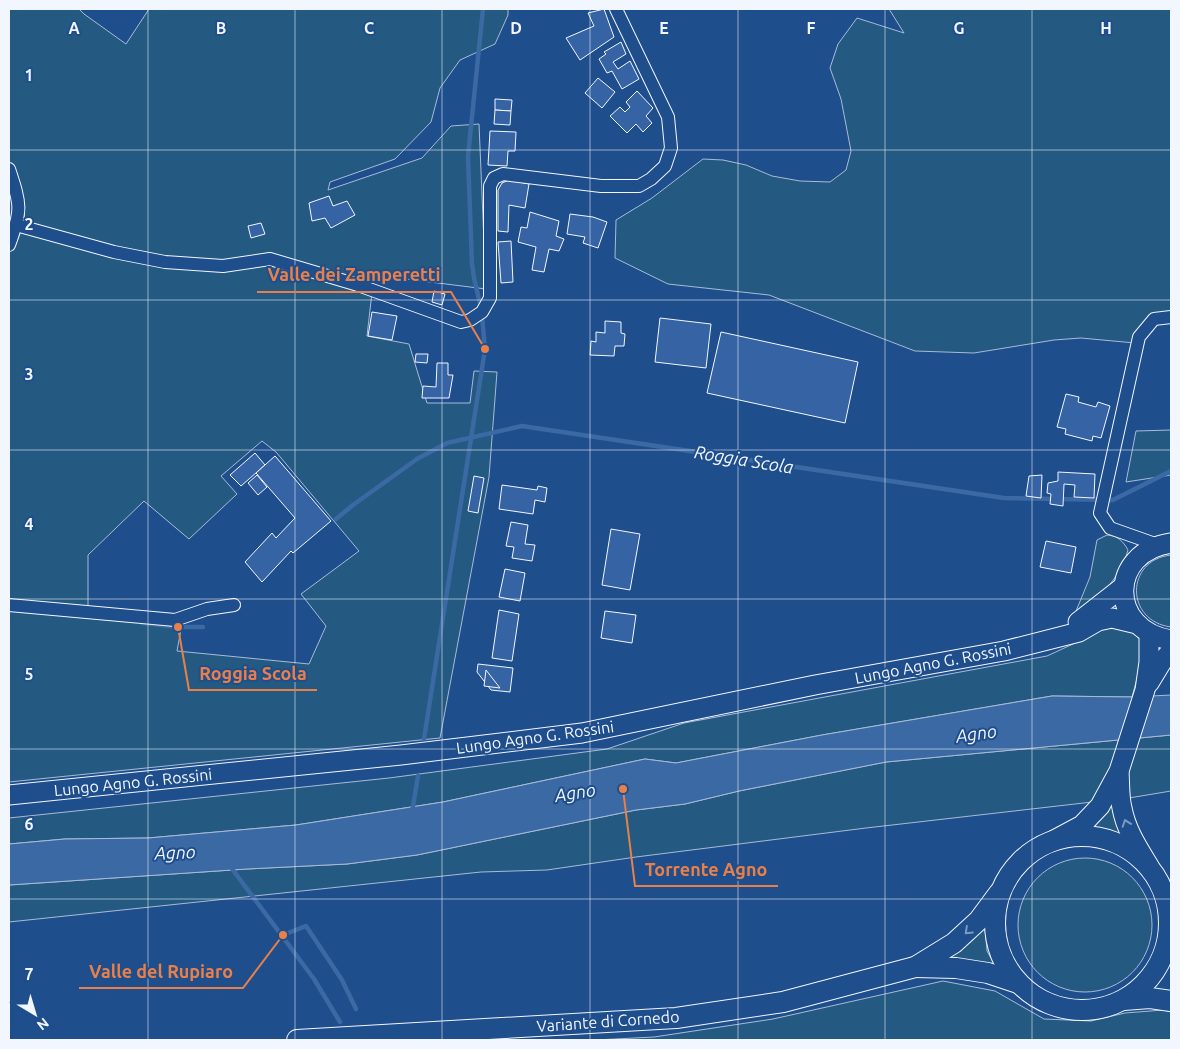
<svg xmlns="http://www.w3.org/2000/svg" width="1180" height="1049" font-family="Ubuntu,sans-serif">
  <rect width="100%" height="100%" fill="#1f4e8c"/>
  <g fill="#245a82" stroke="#a8bbd7" fill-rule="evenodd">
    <path d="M9,9H79L84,14L126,44L149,9H508V15L495,44L460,60L440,88L431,122L395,159L330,182L328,190L422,158L451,126L479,124L486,289L374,275L367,336L409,344L427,403H470L474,371L497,372L489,477L440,738L9,782ZM262,441L276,452L359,551L301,594L326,626L309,664L177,651L182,624L88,614V555L144,501L189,539L237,494L221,476Z"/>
    <polygon points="889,9 1171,9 1171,314 1135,343 1081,338 1054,340 974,353 915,351 769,295 668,284 615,258 616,220 652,198 703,159 723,160 746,165 772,176 800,181 830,182 846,170 851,151 841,99 830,68 838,44 857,18 904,33"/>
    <polygon points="1171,430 1171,475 1126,482 1136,431"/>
    <path d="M1107,535C1118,536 1123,541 1128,550C1119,582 1098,597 1074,616L1090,577L1097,540Z"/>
    <path d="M1171,555V627C1125,621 1125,560 1171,555Z"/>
    <polygon points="1103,627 1125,627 1141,640 1142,660 1132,697 1052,696 822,735 676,763 645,759 443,802 296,825 148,838 65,839 9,844 9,818 389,778 607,749 684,723 1047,656 1086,638"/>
    <polygon points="1171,735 1171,791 1117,800 1125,836 1109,830 1092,828 1106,812 1110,800 866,828 636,857 547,870 481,872 9,922 9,885 247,869 347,864 417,855 636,810 685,804 739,791 886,762"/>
    <circle cx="1085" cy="925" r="67"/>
    <polygon points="985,928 987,951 998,971 940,963 966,946"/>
    <polygon points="943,981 995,991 1044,1019 1091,1021 1125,1013 1163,1010 1171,1012 1171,1040 595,1040 654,1037 773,1019"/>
  </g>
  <polygon fill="#3b69a3" stroke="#a8bbd7" points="1171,695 1171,735 886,762 739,791 685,804 636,810 417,855 347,864 247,869 9,885 9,844 65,839 148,838 296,825 443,802 645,759 676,763 822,735 1052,696 1132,697"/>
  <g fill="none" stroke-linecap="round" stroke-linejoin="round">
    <g stroke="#3b69a3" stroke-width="4.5">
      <polyline points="481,308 474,278 472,264 468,156 483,9"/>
      <polyline points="336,519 353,505 417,459 447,443 522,426 1004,498 1113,500 1171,471"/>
      <polyline points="142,623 178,627 203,627"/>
      <polyline points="424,739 485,349 482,316"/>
      <polyline points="412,812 418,776"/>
      <polyline points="230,866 314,979 340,1022"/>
      <polyline points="283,935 306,926 342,980 356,1009"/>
    </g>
  </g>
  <g fill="#3563a3" stroke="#f2f6ff">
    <polygon points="604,9 614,37 580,60 566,38 594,26 588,13"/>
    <polygon points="621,42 626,54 613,62 618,69 630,61 639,79 622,89 612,71 607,73 599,59 606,54 604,52"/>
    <polygon points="598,78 615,92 602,108 585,93"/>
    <polygon points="637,91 653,108 646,116 652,123 643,132 636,124 627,133 610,116 620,107 625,112 630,107 626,102"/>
    <polygon points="495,99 512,100 511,111 495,110"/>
    <polygon points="495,110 511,111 510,125 494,124"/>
    <polygon points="490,131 516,132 515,151 508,151 507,166 488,165"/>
    <polygon points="509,180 529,184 525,208 509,205 508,232 498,231 498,190 502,183"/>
    <polygon points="329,196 333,206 347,201 355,215 331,228 325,218 312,221 309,203"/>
    <polygon points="530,212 559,221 556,236 564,239 559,251 549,249 544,272 532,270 536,247 518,242 521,227 527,228"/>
    <polygon points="570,214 593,217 607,222 598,248 583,243 585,237 567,234"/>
    <polygon points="261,223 265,234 251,238 248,226"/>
    <polygon points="511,241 513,282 501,283 498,242"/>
    <polygon points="434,291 445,294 442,305 432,302"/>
    <polygon points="372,312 397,316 392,340 368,336"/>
    <polygon points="660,318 711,324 706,368 655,362"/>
    <polygon points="605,321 621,322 621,333 625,334 624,346 615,346 614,356 590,355 591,341 596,342 596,332 605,333"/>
    <polygon points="721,332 858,362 845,423 707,393"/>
    <polygon points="416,354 428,354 427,363 415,362"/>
    <polygon points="437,363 448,363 448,375 453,375 449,398 422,398 423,386 436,387"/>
    <polygon points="1066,394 1079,397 1078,402 1096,407 1098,402 1110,406 1101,438 1093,436 1092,441 1065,434 1066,429 1057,427"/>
    <polygon points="255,453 265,465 241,486 230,475"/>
    <polygon points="275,456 331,521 293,553 291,551 262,582 245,562 272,533 276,538 295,518 256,473"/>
    <polygon points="1058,472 1095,474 1094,498 1074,497 1075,485 1064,484 1063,506 1050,504 1051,494 1047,493 1048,483 1058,481"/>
    <polygon points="257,475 267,487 258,495 248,483"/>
    <polygon points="1042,475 1041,498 1026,496 1029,476"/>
    <polygon points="474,476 484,478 478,513 468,511"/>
    <polygon points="502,485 537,490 538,486 547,488 545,502 535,500 533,514 499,509"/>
    <polygon points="511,522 528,525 525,544 535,545 532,561 512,558 514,547 506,546"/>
    <polygon points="611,529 640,534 630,590 602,585"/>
    <polygon points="1046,541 1076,547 1071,573 1040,567"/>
    <polygon points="505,569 525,573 520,601 499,597"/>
    <polygon points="499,610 519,614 512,661 492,658"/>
    <polygon points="605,611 636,615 632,643 601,638"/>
    <polygon points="478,664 513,668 510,692 491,690 477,672"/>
    <polygon points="486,670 500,688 484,686"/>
  </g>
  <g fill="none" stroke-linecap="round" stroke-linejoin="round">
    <defs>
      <g id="street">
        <path d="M9,169C21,205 22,210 9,245"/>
        <polyline points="16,225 114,252 165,262 223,266 270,259 358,285 461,322 470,320 482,312 490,298 490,186 494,178 503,174 601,186 639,186 651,179 665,166 671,148 668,117 616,9"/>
        <polyline points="1158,545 1110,528 1100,513 1139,337 1154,319 1171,317"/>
        <polyline points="9,605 175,620 207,609 234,605"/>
      </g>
      <g id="secondary">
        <path d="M1171,543C1108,552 1108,630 1171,640"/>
        <polyline points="1078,622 1124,586"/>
        <polyline points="1149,683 1163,660 1171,651"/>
        <path d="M1119,772C1120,784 1119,796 1122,808C1126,830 1138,848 1149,866"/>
        <polyline points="9,795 401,755 582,733 815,685 1004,651 1079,632 1098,621 1112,618 1137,624"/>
        <polyline points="1054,840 1082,825 1100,806 1119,771 1145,690 1149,662 1149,634"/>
      </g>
      <g id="primary">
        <circle cx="1082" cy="923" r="87"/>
        <polyline points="915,967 956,968 988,973 1018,983"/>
        <polyline points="1124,1000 1150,998 1171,1001"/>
        <polyline points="297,1040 676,1018 783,1002 915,967 954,943 979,920 999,893"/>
      </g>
    </defs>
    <use href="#street" stroke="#f2f6ff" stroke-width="14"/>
    <use href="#secondary" stroke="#f2f6ff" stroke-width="21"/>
    <use href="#primary" stroke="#f2f6ff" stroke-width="22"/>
    <use href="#street" stroke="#1f4e8c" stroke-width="12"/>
    <use href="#secondary" stroke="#1f4e8c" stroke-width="19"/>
    <use href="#primary" stroke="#1f4e8c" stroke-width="20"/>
  </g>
  <defs><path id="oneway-chevron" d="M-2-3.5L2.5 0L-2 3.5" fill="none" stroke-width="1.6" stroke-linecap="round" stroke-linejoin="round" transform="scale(1.25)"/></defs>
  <g stroke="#7e9ac0">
    <use href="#oneway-chevron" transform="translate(1126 823) rotate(-109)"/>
    <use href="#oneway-chevron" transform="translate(968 931) rotate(137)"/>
  </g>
  <path fill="none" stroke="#f2f6ff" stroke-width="1" stroke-opacity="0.55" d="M148,9V1040M295,9V1040M442,9V1040M590,9V1040M738,9V1040M885,9V1040M1032,9V1040M9,150H1171M9,300H1171M9,450H1171M9,599H1171M9,749H1171M9,899H1171"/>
  <g text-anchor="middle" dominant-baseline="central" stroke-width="4" stroke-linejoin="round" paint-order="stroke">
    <g font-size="16" fill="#f2f6ff" stroke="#1f4e8c">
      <text transform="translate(933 663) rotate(-11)">Lungo Agno G. Rossini</text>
      <text transform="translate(535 737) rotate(-8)">Lungo Agno G. Rossini</text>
      <text transform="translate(133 782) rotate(-6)">Lungo Agno G. Rossini</text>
      <text transform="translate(608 1021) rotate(-4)">Variante di Cornedo</text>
    </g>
    <g font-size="18" font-style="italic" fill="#f2f6ff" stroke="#1f4e8c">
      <text transform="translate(744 459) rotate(9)">Roggia Scola</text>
      <text transform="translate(976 733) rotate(-8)">Agno</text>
      <text transform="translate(575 792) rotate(-9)">Agno</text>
      <text transform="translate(175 852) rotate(-2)">Agno</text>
    </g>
  </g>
  <g font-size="16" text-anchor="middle" font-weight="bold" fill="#f2f6ff" stroke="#1f4e8c" stroke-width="4" stroke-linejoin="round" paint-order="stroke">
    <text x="74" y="34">A</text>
    <text x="221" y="34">B</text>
    <text x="369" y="34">C</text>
    <text x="516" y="34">D</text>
    <text x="664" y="34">E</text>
    <text x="811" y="34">F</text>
    <text x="959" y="34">G</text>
    <text x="1106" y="34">H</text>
    <text x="29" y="81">1</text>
    <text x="29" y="230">2</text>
    <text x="29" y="380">3</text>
    <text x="29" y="530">4</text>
    <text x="29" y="680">5</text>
    <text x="29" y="830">6</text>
    <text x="29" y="980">7</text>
  </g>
  <path fill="none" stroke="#ea8049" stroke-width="2" d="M485 349L451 292H257M178 627L189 690H317M623 789L635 886H778M283 935L243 988H79"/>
  <g fill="#ea8049" stroke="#1f4e8c" stroke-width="2">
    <circle cx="485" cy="349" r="5"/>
    <circle cx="178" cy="627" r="5"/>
    <circle cx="623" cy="789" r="5"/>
    <circle cx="283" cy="935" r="5"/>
  </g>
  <g font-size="18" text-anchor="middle" font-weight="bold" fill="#ea8049" stroke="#1f4e8c" stroke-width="4" stroke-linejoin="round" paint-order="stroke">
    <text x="354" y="281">Valle dei Zamperetti</text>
    <text x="253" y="680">Roggia Scola</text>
    <text x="706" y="876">Torrente Agno</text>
    <text x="161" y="978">Valle del Rupiaro</text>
  </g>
  <rect width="1180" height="1049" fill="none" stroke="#f2f6ff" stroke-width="20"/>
  <g transform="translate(35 1014) rotate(142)" stroke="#1f4e8c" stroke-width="4" paint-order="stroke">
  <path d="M0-4L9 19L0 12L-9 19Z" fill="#f2f6ff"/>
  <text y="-8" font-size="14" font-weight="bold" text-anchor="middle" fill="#f2f6ff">N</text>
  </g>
</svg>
